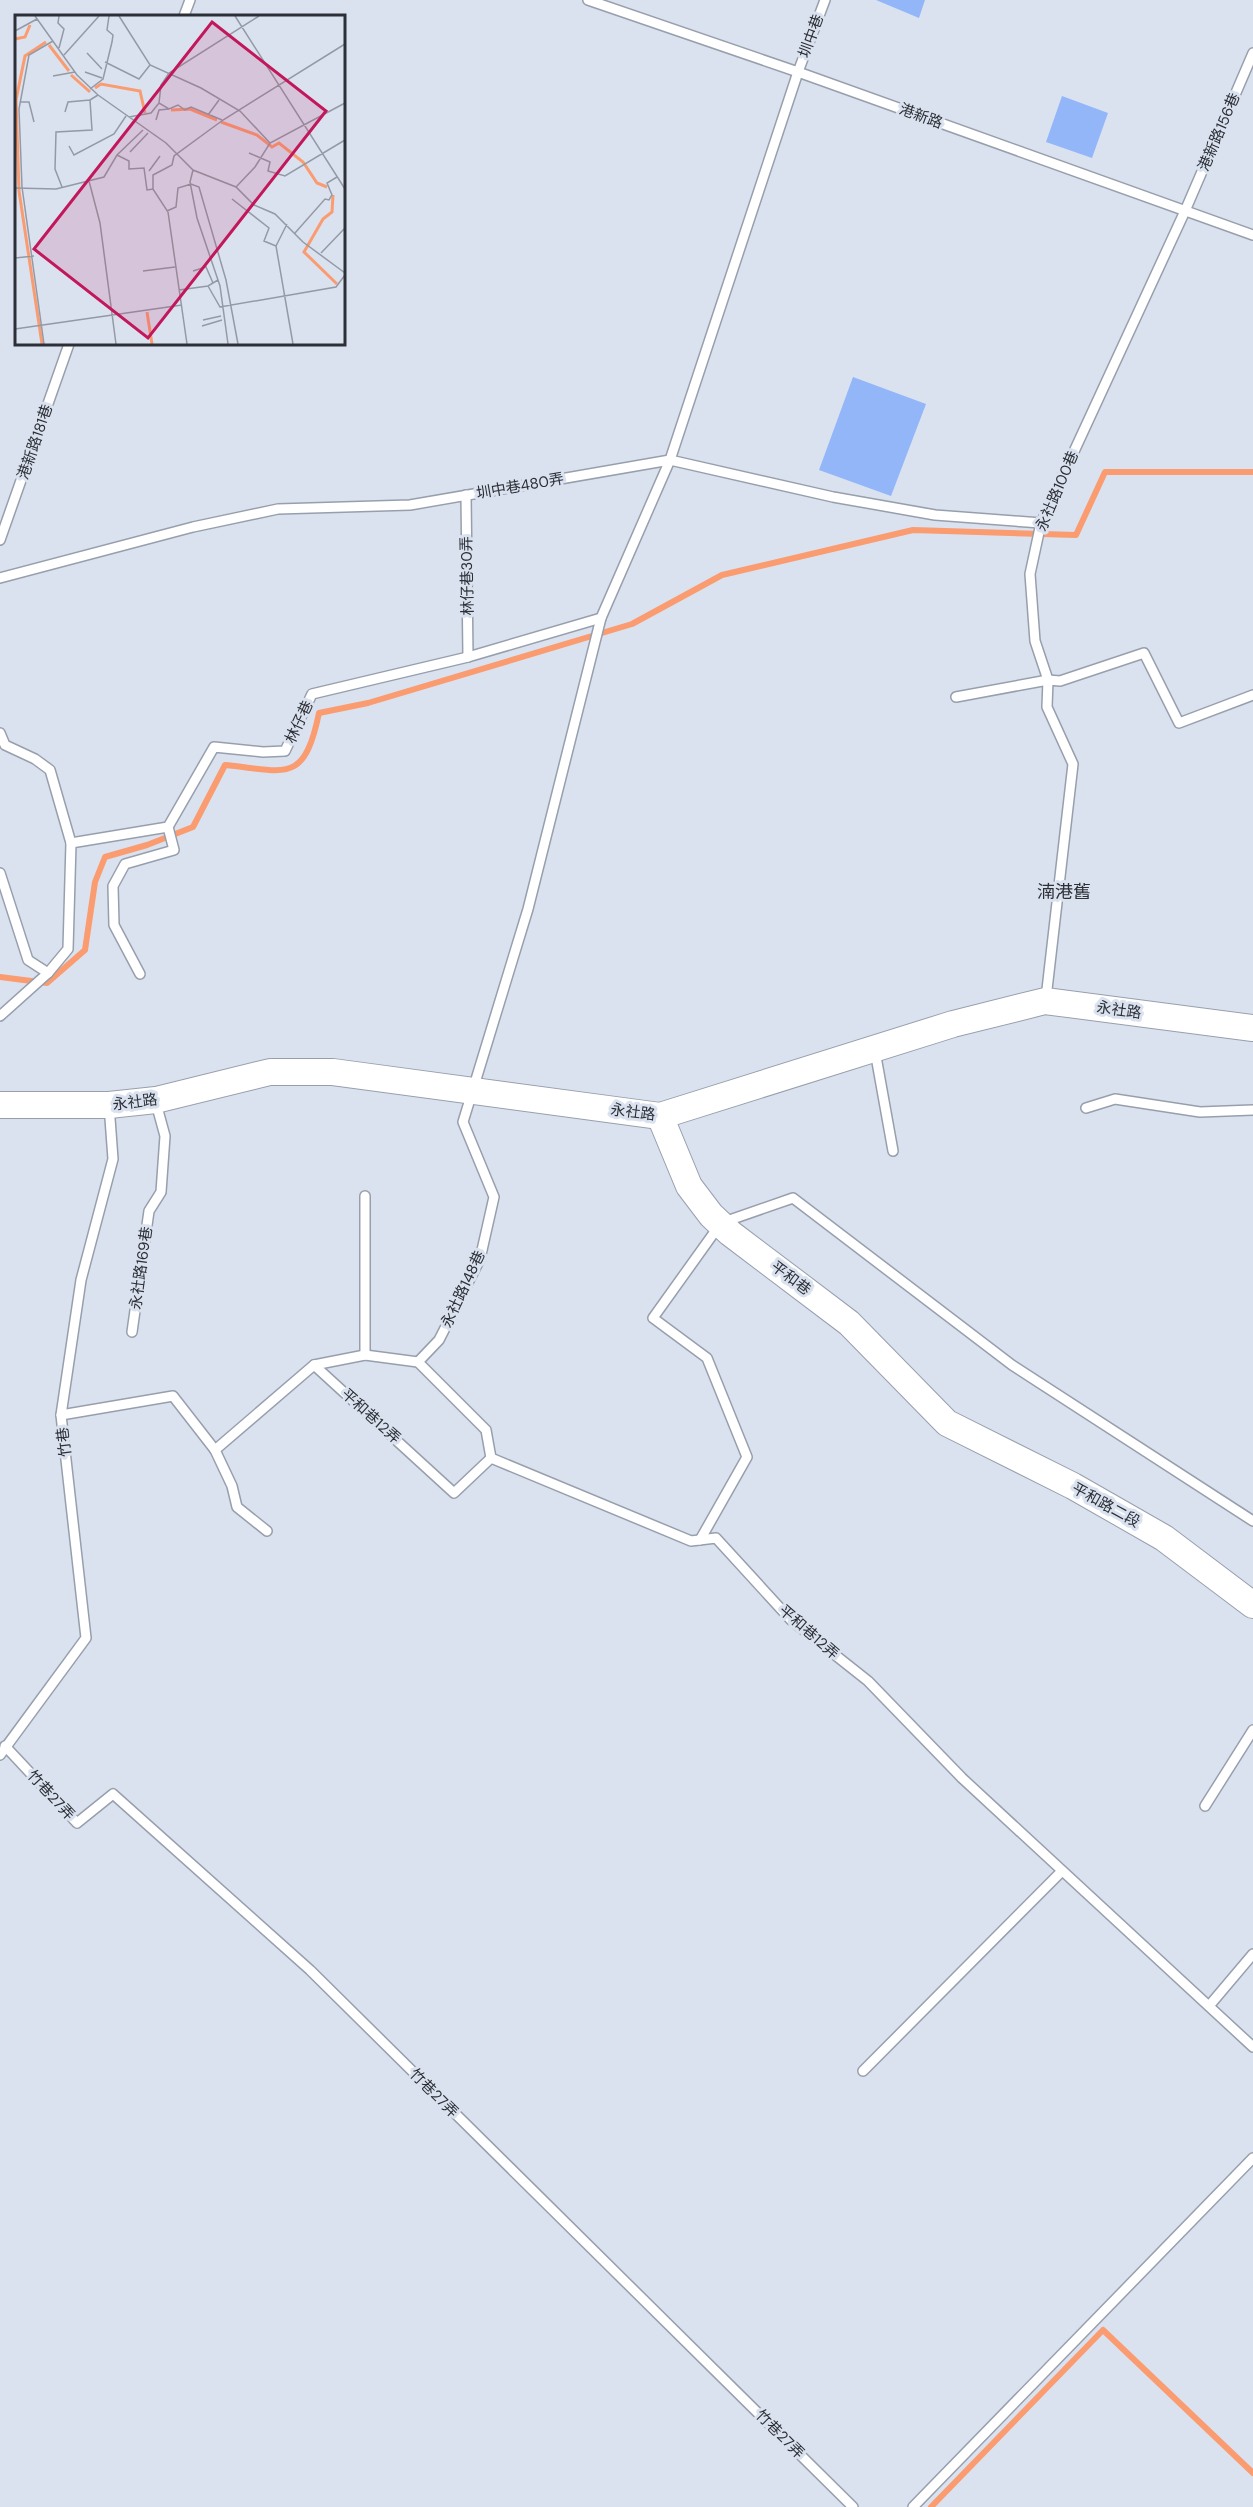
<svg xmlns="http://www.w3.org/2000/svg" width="1253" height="2507" font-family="'DM Sans','Noto Sans TC',sans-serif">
  <rect width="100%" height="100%" fill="#dae2f0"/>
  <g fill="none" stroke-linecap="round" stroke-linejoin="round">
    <g stroke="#fb9b70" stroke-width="6">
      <path d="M0,977L47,983L85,950L95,882L105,857L147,845L193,827L225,765C286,771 304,785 319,713L368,703L632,624L722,575L913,530L1076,535L1105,472H1253"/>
      <polyline points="931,2507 1103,2330 1253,2473"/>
    </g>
  </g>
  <g fill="#92b6f8">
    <polygon points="876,0 925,0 919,18"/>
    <polygon points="1062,96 1108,113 1092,158 1046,142"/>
    <polygon points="853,377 926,404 891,496 819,470"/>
  </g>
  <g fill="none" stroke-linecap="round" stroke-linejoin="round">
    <defs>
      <g id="lane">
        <polyline points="588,0 798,72 1253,235"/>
        <polyline points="184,16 190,0"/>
        <polyline points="466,495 468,657"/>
        <polyline points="0,540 69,344"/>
        <polyline points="0,578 193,527 278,509 410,505 670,460 833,497 935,515 1041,523"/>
        <polyline points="956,697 1048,680 1060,681 1144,653 1179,723 1253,695"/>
        <polyline points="0,733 5,745 35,759 50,770 71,843"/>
        <polyline points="0,873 28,960 48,973"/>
        <polyline points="140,974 114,925 113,886 125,864 174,850 168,827"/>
        <polyline points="1046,998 1073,764 1047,707 1048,680 1035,641 1030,574 1041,523 1185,211 1253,53"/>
        <polyline points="0,1016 48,973 68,949 71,843 168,827 214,747 263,752 285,751 312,694 468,657 601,618"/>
        <polyline points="875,1051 893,1151"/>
        <polyline points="1086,1108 1115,1099 1200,1112 1253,1110"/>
        <polyline points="132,1332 149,1211 161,1192 165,1136 156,1103"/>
        <polyline points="365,1355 365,1196"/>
        <polyline points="314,1365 365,1355 418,1362"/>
        <polyline points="61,1415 173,1396 215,1450 314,1365 454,1493 491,1458 691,1541 716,1538 791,1620 868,1681 962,1778 1253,2047"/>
        <polyline points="215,1450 232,1486 237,1507 267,1531"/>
        <polyline points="491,1458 486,1430 418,1362 439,1340 480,1259 494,1197 463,1122 528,909 601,618 670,460 798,72 825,0"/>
        <polyline points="700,1540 747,1457 707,1358 653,1318 721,1223 793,1198 1012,1365 1253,1521"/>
        <polyline points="5,1746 77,1823 113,1794 310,1970 853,2507"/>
        <polyline points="0,1755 86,1638 61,1415 81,1280 113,1159 109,1105"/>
        <polyline points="1205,1806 1253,1730"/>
        <polyline points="1209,2006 1253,1954"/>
        <polyline points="863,2071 1062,1871"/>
        <polyline points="913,2507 1253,2158"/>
      </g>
      <g id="secondary">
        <polyline points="0,1105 109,1105 156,1100 270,1072 333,1072 660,1116 953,1024 1045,1001 1253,1028"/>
        <polyline points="660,1116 689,1186 711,1215 730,1233 849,1323 947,1423 1073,1486 1164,1538 1253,1605"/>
      </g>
    </defs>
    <use href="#lane" stroke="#989fac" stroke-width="12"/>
    <use href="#secondary" stroke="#989fac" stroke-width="28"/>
    <use href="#lane" stroke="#fff" stroke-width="9"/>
    <use href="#secondary" stroke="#fff" stroke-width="26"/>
  </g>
  <g text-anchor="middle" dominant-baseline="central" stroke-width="6" stroke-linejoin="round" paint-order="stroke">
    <g font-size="15" fill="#2c2f35" stroke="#dae2f0">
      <text transform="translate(811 36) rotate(-70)">圳中巷</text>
      <text transform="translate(921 116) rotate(20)">港新路</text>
      <text transform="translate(1219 132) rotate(-67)">港新路156巷</text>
      <text transform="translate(35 442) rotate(-71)">港新路181巷</text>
      <text transform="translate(520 486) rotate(-10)">圳中巷480弄</text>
      <text transform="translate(1057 491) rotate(-67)">永社路100巷</text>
      <text transform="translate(467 576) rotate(-91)">林仔巷30弄</text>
      <text transform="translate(299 722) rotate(-65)">林仔巷</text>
      <text transform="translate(1119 1010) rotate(8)">永社路</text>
      <text transform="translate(135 1102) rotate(-7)">永社路</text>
      <text transform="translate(633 1112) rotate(7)">永社路</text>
      <text transform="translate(141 1268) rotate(-82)">永社路169巷</text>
      <text transform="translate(791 1278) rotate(37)">平和巷</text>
      <text transform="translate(463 1289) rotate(-65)">永社路148巷</text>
      <text transform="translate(371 1416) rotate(42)">平和巷12弄</text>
      <text transform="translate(64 1442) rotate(-97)">竹巷</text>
      <text transform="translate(1106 1505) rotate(29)">平和路二段</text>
      <text transform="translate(809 1632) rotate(41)">平和巷12弄</text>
      <text transform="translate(51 1795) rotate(47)">竹巷27弄</text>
      <text transform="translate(434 2093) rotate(45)">竹巷27弄</text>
      <text transform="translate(780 2434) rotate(45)">竹巷27弄</text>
    </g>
    <g font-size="18" fill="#2c2f35" stroke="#dae2f0">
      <text x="1064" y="892">湳港舊</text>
    </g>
  </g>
  <g transform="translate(15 15)">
    <rect width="330" height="330" fill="#dae2f0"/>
    <path fill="none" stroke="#fb9b70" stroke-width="3" d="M0,24L10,22L15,10M34,30L54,56M56,60L75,77M80,73L86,69L125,76L130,98M156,95L175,94L202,105M206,107L242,120L257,132L264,128L288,147L302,168L312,172M318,180L317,197L308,204L289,237L322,269M132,297L137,329M27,329L4,176L1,85L10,41L31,27"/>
    <path fill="none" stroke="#949aa5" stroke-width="1.5" d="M20,1L62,60L83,80L151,128L178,155L221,172L239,190L260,199L288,227L330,258M104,1L135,50L186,73L225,96L255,128M220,1L330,174M0,16L22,4M44,33L49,14L43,8L44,1M72,38L87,54M49,40L84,1M90,47L124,64L135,50M70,57L87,63M38,61L60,57M75,74L88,64L97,27L98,20L92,15L94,1M5,87H14L19,107M144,88L146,70L154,58L244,1M50,97L53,87L75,85M193,100L204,85M114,102L136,98L144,88L154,94L163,90L170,95L176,92L207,105M141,105L144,95L154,94M54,131L59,140L99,119L111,101M115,137L133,118M234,138L255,147L253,156L270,161L330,125M102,140L114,146V154L129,153L132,175L138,174L153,197L172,329M178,155L175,167L182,203L205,271L213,329M134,156L145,141M74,166L85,208L101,329M47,172L40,154L41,117L77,115L75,85L83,80M221,172L240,152L255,128L330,88M0,173L41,174L89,162L102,140L128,115M138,174V160L157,150L159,141L208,105L330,29M217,184L254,213L249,226L261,231M152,196L161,192L163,173L176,169L184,172L211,265L223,329M272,209L261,231L278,329M280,218L310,184L314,185L317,180L312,168L322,162M306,238L330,213M0,243L19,241M128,256L160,252M178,256L191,252L198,268M193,271L205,292L321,272L330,260M164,275L193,271L203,265M188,305L206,301M187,311L207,305M0,314L167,290M29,329L7,172L4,94L14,40L38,26"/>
    <path fill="#c2185b" fill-opacity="0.15" stroke="#c2185b" stroke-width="3" d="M197,7L311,96L133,323L19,234Z"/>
    <rect width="330" height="330" fill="none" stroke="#2c2f35" stroke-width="3"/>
  </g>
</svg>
